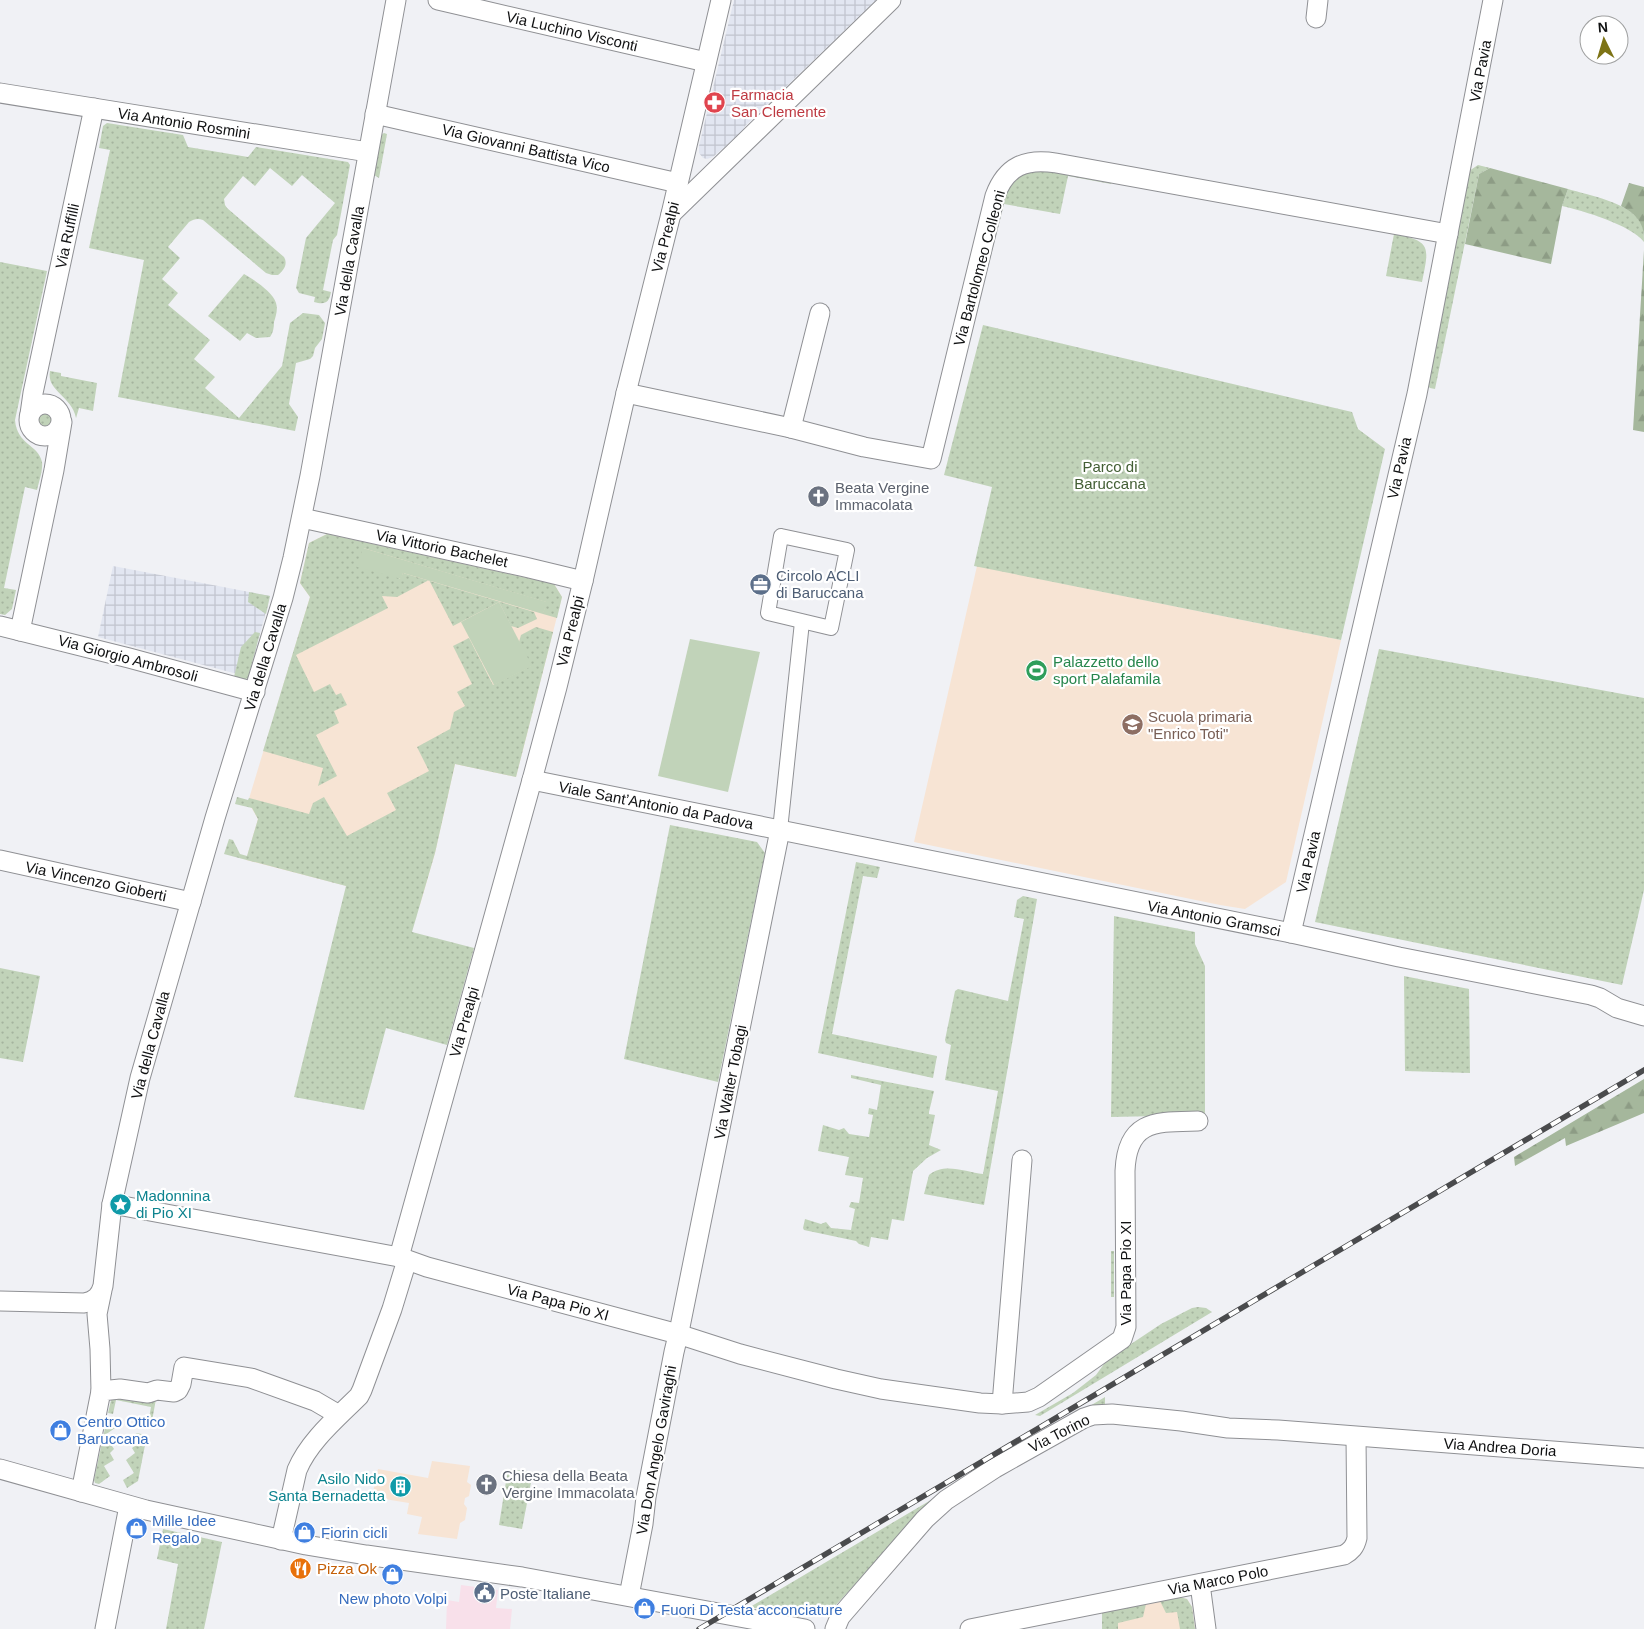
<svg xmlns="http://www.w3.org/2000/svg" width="1644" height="1629" font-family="Arial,sans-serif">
  <defs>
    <pattern id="industrial-grid" width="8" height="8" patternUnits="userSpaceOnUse" patternTransform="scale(1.25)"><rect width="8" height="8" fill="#e2e6f1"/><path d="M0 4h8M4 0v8" fill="none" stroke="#c1c4ce"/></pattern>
    <pattern id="grass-dots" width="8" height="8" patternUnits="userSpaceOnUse" patternTransform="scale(1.25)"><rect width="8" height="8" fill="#c1d3b9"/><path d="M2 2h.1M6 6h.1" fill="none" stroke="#a5b49e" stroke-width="1.8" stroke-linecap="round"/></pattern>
    <pattern id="forest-firs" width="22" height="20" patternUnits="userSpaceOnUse" patternTransform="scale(1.25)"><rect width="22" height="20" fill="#a5b79c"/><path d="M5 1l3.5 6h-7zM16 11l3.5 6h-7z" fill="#8d9c85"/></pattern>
  </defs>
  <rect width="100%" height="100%" fill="#f0f1f5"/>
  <polygon fill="#f8e0ea" points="461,1585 498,1590 496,1608 512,1609 510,1629 446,1629 447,1600 459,1602"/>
  <g fill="url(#industrial-grid)">
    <polygon points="734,0 876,0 744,127 744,130 713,157 707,159 703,158 699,153 699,146"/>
    <polygon points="113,566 270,596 253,660 241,675 98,637"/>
  </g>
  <g fill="#f7e4d4">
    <polygon points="327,534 554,584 562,597 516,777 455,764 435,853 420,905 246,860 258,819 248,802 310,597 300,583 309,543"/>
    <polygon points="977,566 1341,640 1286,882 1245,909 1220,905 914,842"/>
    <polygon points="432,1461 470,1466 467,1482 471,1485 469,1496 465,1498 464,1504 467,1508 465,1520 460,1523 457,1539 418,1534 422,1517 407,1514 409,1503 372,1497 378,1469 428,1478"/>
    <polygon points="1179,1597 1187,1599 1192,1607 1195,1629 1102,1629 1102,1612"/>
  </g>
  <g fill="url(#grass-dots)">
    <path d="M107,123L183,135L188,147L248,157L256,147L348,162L350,165L337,235L333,240L323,290L331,292C329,303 325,305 314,302L315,297L299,293L296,288L306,238L335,203L302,175L292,186L270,168L255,186L243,176L224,199L225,205L227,208L284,257C288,264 284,270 278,275H272L266,273L203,220C198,218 194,219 189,222L168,247L180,258L162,279L178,293L168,305L210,340L194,359L215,377L205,388L239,418L282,366L290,323L303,313L319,315L325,323L322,339L315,348L313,356L310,359L296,363L289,404L298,417L295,431L118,397L144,260L89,248L110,150L99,148L103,126Z"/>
    <polygon points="384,133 387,134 379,178 374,175 380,136"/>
    <polygon points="1478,165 1490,168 1479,174 1435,389 1430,388 1427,385 1469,171"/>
    <polygon points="1038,169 1112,181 1111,184 1068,176 1060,214 1004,204 989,263 986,262 1005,192 1019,175"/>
    <path d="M1568,189C1588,195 1631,203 1641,223C1644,229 1644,236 1644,242C1631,225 1584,211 1562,206Z"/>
    <path d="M1394,234C1432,241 1429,247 1422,282L1386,276Z"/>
    <path d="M0,262L47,271L15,420C17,445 38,444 42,462C43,471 39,481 37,490L25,487L4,588L16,590L12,609L5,615L0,614Z"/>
    <path d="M244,274C253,279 273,292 276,303C278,309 276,316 274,322C274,328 273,333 270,337L256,338L247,333L240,341L208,316Z"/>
    <polygon points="983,325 1352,412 1358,429 1385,449 1341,640 974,566 992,487 944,475"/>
    <path d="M50,371L61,373V376L97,383L93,411L79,408L76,418C72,396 46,391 50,371Z"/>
    <circle cx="46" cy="420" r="12"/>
    <polygon points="327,534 554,584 562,597 557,618 543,614 546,602 363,548 400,579 403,573 534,612 537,619 518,628 511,626 499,602 453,626 429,580 397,597 382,596 388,608 296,655 314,692 330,684 336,695 341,693 347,705 334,711 339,723 316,735 337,776 318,786 323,768 263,751 310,597 300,583 309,543"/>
    <polygon points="249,592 270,596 266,614 248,602"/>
    <polygon points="536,627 553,632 516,777 455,764 435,853 412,932 474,948 447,1045 386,1028 364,1110 294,1097 346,886 224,854 229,839 233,840 240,854 247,856 258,819 252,808 235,804 237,797 248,800 249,798 309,814 313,803 324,797 347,836 396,810 387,793 429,771 417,747 450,729 454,712 465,706 457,692 472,684 453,646 469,638 493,685 531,666 519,642 521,635"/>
    <polygon points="255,632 260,633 248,678 244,680 234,677 241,647"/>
    <polygon points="1379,649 1644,698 1644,890 1622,985 1315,922"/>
    <polygon points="670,825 757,842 765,853 718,1082 624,1059"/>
    <polygon points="856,862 880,867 877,878 863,876 832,1034 937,1056 933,1078 818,1053"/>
    <path d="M1023,896L1037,899L984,1205L924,1194L929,1175C944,1162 966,1172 983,1174L998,1091L945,1080L951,1045L946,1043L945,1040L955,991L958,989L1008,1001L1024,919L1014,917L1017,900Z"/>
    <polygon points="1114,916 1195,932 1195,944 1205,966 1205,1115 1111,1117"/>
    <polygon points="0,968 40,976 23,1062 0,1058"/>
    <polygon points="1404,976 1469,989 1470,1073 1405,1071"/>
    <polygon points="851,1075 934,1091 929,1112 929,1114 935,1115 929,1145 941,1150 927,1158 913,1171 904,1221 892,1219 888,1240 871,1237 869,1247 859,1244 856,1241 804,1230 803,1228 805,1219 821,1224 826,1222 831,1228 851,1230 855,1209 849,1207 851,1202 859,1203 863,1178 845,1175 849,1157 818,1151 823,1125 839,1130 844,1128 849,1134 869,1137 873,1115 868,1114 869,1108 877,1110 881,1085 851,1078"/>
    <rect x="1111" y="1251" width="3" height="46"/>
    <polygon points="1198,1307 1206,1308 1212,1312 1040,1416 1035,1415 1073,1393 1096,1375 1104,1364 1113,1356 1161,1324 1192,1308"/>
    <polygon points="112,1396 150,1402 156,1399 152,1421 149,1418 151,1407 116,1400 113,1414 108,1413"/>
    <polygon points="1105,1397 1105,1406 888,1549 832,1609 797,1617 750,1607"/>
    <polygon points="107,1427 115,1428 105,1435 114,1449 110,1453 114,1460 104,1466 110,1476 99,1484 95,1483 94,1480 105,1428"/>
    <polygon points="136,1433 147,1435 138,1481 127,1488 123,1480 134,1473 126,1460 135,1453 132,1448 141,1441"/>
    <polygon points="508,1469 533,1472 522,1529 499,1525"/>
    <polygon points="163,1529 222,1542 204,1629 166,1629 178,1564 157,1559"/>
    <polygon points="1179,1597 1187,1599 1192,1607 1195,1629 1180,1629 1177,1612 1166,1613 1160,1601"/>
    <polygon points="1146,1604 1143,1617 1118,1623 1118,1629 1102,1629 1102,1612"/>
  </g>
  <g fill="url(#forest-firs)">
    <polygon points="1490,168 1568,189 1562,206 1551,264 1465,244 1479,174"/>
    <path d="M1629,183L1644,187V236C1643,221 1634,213 1621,206Z"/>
    <polygon points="1644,250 1644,432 1633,430"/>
    <polygon points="1644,1079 1644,1113 1566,1146 1565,1138 1515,1166 1514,1157"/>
  </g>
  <g fill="#c1d3b9">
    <polygon points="363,548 547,602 543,614 403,573 401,579 357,567"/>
    <polygon points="499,602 532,666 494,685 461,622"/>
    <polygon points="690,639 760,652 728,792 658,776"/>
  </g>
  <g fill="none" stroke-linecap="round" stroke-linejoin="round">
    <defs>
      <g id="pedestrian">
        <polygon points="781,536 847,550 831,628 768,613"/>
        <polyline points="780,830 802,622"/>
      </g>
      <g id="minor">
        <polyline points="438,0 706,62"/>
        <polyline points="1316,18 1318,0"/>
        <polyline points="0,93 368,152"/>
        <polyline points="375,114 678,183"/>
        <polyline points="671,214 891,0"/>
        <path d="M626,393L791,428L864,447L931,459L995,196C1006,166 1026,158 1056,163L1448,234"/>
        <circle cx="45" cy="420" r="16"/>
        <polyline points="30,414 33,393 94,108"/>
        <polyline points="791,428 820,313"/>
        <polyline points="302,518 525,567 583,581"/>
        <polyline points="0,626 129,658 255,692"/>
        <polyline points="20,631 54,470 62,422"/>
        <polyline points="532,780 1291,933 1399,957 1591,995 1600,998 1617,1008 1644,1016"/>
        <polyline points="0,860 191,902"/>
        <polyline points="1291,933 1417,394 1493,0"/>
        <polyline points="112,1204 399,1257 427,1267 678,1334 740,1354 836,1379 881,1389 980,1403 1002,1404 1022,1160"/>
        <polyline points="399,1257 532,780 557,687 583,581 626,393 671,214 721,0"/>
        <path d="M0,1301L84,1303C95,1301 100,1296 103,1286L112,1204L140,1078L215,818L283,598L293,558L310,476L396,0"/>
        <polyline points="101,1391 100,1349 97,1314 102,1290"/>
        <path d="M1002,1404L1028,1402L1039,1397L1122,1339L1126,1327L1125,1171C1127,1119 1157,1122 1198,1121"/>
        <polyline points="0,1469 146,1510 306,1545 366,1555 522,1577 805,1629"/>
        <polyline points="81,1492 101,1391 120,1389 148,1393 157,1390 174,1392 178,1390 181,1384 184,1367 251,1378 315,1401 339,1415"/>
        <path d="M281,1540L297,1470C309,1441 337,1418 359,1396L362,1390L392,1309L407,1260"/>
        <polyline points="1200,1584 1206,1629"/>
        <polyline points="629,1596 643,1524 646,1497 674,1352 680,1327 780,830"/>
        <polyline points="105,1629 129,1506"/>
        <polyline points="835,1629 840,1617 846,1610 925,1519 946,1500 995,1468 1084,1418 1093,1415 1112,1414 1181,1421 1228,1428 1278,1430 1644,1458"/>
        <path d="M970,1629L1344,1555C1351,1551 1355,1547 1357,1538L1356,1437"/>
      </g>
    </defs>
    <use href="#pedestrian" stroke="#8f9094" stroke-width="16"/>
    <use href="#minor" stroke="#8f9094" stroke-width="21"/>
    <use href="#pedestrian" stroke="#fff" stroke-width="14"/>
    <use href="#minor" stroke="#fff" stroke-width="19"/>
    <defs>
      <polyline id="rail" points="699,1629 1644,1070"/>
    </defs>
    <use href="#rail" stroke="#4a4b4d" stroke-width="5.5"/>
    <use href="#rail" stroke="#fff" stroke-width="4" stroke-dasharray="11" stroke-linecap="butt"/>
  </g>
  <defs>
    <symbol id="pharmacy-disc" viewBox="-11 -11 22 22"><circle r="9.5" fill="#e0444e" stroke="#fff"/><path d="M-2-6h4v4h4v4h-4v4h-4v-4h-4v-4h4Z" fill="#fff"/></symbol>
    <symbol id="church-disc" viewBox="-11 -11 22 22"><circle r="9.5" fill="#6b7280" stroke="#fff"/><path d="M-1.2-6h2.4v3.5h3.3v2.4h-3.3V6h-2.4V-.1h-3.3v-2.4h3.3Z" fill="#fff"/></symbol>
    <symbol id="office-disc" viewBox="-11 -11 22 22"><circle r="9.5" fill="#5c6f8a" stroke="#fff"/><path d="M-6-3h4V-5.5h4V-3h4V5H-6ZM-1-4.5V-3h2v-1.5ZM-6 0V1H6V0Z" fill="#fff"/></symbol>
    <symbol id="stadium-disc" viewBox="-11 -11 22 22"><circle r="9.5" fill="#2e9e5b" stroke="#fff"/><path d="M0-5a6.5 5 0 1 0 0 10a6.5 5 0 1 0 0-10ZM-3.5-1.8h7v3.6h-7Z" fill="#fff"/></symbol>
    <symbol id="school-disc" viewBox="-11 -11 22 22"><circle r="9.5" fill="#8d6e63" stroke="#fff"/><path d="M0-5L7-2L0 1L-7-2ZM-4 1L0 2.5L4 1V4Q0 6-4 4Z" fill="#fff"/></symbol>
    <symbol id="sight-disc" viewBox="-11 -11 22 22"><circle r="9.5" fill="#0f9aa8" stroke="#fff"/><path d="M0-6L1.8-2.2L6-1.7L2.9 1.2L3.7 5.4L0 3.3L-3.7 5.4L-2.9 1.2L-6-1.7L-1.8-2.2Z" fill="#fff"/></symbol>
    <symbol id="shop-disc" viewBox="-11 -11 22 22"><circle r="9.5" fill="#3f7fe0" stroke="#fff"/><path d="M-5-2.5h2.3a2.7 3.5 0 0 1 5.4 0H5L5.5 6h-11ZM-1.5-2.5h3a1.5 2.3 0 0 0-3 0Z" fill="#fff"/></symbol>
    <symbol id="building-disc" viewBox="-11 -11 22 22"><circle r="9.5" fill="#0f9aa8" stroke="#fff"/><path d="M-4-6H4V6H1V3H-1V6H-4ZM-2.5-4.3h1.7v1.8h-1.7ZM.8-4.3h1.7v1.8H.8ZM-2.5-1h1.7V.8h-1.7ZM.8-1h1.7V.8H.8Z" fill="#fff"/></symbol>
    <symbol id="restaurant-disc" viewBox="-11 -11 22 22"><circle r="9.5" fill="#e8710a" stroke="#fff"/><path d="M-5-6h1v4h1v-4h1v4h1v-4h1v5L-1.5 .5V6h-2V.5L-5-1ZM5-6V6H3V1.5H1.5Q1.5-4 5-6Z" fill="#fff"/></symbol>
    <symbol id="civic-disc" viewBox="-11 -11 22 22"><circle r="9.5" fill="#5c6f8a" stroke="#fff"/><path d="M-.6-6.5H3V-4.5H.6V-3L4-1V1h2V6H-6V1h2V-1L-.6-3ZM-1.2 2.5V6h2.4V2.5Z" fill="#fff"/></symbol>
  </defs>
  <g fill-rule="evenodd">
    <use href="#pharmacy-disc" x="702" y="90" width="25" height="25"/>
    <use href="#church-disc" x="806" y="484" width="25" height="25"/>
    <use href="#office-disc" x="748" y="572" width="25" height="25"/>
    <use href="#stadium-disc" x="1024" y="658" width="25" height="25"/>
    <use href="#school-disc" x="1120" y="712" width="25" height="25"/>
    <use href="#sight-disc" x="108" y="1192" width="25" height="25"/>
    <use href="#shop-disc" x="48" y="1418" width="25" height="25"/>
    <use href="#church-disc" x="474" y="1472" width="25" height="25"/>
    <use href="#building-disc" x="388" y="1474" width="25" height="25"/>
    <use href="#shop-disc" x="124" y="1516" width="25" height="25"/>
    <use href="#shop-disc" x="292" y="1520" width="25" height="25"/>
    <use href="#restaurant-disc" x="288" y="1556" width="25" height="25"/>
    <use href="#shop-disc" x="380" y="1562" width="25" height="25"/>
    <use href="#civic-disc" x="472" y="1580" width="25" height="25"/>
    <use href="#shop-disc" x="632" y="1596" width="25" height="25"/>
  </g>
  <g text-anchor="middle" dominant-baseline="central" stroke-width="4.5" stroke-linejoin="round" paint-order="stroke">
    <g font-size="15" fill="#101112" stroke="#fff">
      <text transform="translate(572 31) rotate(13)">Via Luchino Visconti</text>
      <text transform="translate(1480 71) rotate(-79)">Via Pavia</text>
      <text transform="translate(184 123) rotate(9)">Via Antonio Rosmini</text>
      <text transform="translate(526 148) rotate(13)">Via Giovanni Battista Vico</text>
      <text transform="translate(67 236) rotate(-78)">Via Ruffilli</text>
      <text transform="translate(665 237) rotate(-76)">Via Prealpi</text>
      <text transform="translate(349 261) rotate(-80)">Via della Cavalla</text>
      <text transform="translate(979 268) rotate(-75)">Via Bartolomeo Colleoni</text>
      <text transform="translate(1399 468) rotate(-77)">Via Pavia</text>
      <text transform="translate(442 548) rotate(12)">Via Vittorio Bachelet</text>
      <text transform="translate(570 631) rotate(-76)">Via Prealpi</text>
      <text transform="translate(265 657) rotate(-73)">Via della Cavalla</text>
      <text transform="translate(128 658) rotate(15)">Via Giorgio Ambrosoli</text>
      <text transform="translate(656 805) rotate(11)">Viale Sant’Antonio da Padova</text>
      <text transform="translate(1308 862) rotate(-77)">Via Pavia</text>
      <text transform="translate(96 881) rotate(12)">Via Vincenzo Gioberti</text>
      <text transform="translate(1214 918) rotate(11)">Via Antonio Gramsci</text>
      <text transform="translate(464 1022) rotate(-74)">Via Prealpi</text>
      <text transform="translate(150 1045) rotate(-75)">Via della Cavalla</text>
      <text transform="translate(730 1082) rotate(-79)">Via Walter Tobagi</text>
      <text transform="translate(1125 1273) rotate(-90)">Via Papa Pio XI</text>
      <text transform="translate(558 1302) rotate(15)">Via Papa Pio XI</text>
      <text transform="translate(1059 1433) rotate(-27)">Via Torino</text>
      <text transform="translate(1500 1447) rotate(4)">Via Andrea Doria</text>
      <text transform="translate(656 1450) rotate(-80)">Via Don Angelo Gaviraghi</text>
      <text transform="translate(1218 1580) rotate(-11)">Via Marco Polo</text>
    </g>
    <g font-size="15" fill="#be3a42" stroke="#fff" text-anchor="start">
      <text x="731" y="94">Farmacia<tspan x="731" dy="17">San Clemente</tspan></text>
    </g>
    <g font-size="15" fill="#425e34" stroke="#fff">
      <text x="1110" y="466">Parco di<tspan x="1110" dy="17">Baruccana</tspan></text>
    </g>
    <g font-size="15" fill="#5b616d" stroke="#fff" text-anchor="start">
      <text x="835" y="487">Beata Vergine<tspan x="835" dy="17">Immacolata</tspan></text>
      <text x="502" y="1475">Chiesa della Beata<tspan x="502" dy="17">Vergine Immacolata</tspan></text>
    </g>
    <g font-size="15" fill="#4e5e75" stroke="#fff" text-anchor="start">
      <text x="776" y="575">Circolo ACLI<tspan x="776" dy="17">di Baruccana</tspan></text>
      <text x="500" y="1593">Poste Italiane</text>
    </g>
    <g font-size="15" fill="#27864d" stroke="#fff" text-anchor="start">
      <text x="1053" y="661">Palazzetto dello<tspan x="1053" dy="17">sport Palafamila</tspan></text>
    </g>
    <g font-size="15" fill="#785e54" stroke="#fff" text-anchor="start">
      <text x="1148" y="716">Scuola primaria<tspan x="1148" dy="17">"Enrico Toti"</tspan></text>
    </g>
    <g font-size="15" fill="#0d838f" stroke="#fff" text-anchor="start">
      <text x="136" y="1195">Madonnina<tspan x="136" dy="17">di Pio XI</tspan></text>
      <text x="385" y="1478" text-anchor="end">Asilo Nido<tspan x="385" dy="17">Santa Bernadetta</tspan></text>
    </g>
    <g font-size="15" fill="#366cbe" stroke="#fff" text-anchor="start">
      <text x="77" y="1421">Centro Ottico<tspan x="77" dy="17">Baruccana</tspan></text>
      <text x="152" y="1520">Mille Idee<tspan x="152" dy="17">Regalo</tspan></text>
      <text x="321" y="1532">Fiorin cicli</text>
      <text x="393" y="1598" text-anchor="middle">New photo Volpi</text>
      <text x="661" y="1609">Fuori Di Testa acconciature</text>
    </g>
    <g font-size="15" fill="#c56008" stroke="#fff" text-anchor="start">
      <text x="317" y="1568">Pizza Ok</text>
    </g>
  </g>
  <g transform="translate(1604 40) rotate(355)"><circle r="24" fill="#ffffff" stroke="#9fa0a0"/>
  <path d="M0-4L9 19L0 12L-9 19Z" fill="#7d7315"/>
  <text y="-8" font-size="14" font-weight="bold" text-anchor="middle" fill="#101112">N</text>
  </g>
</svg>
